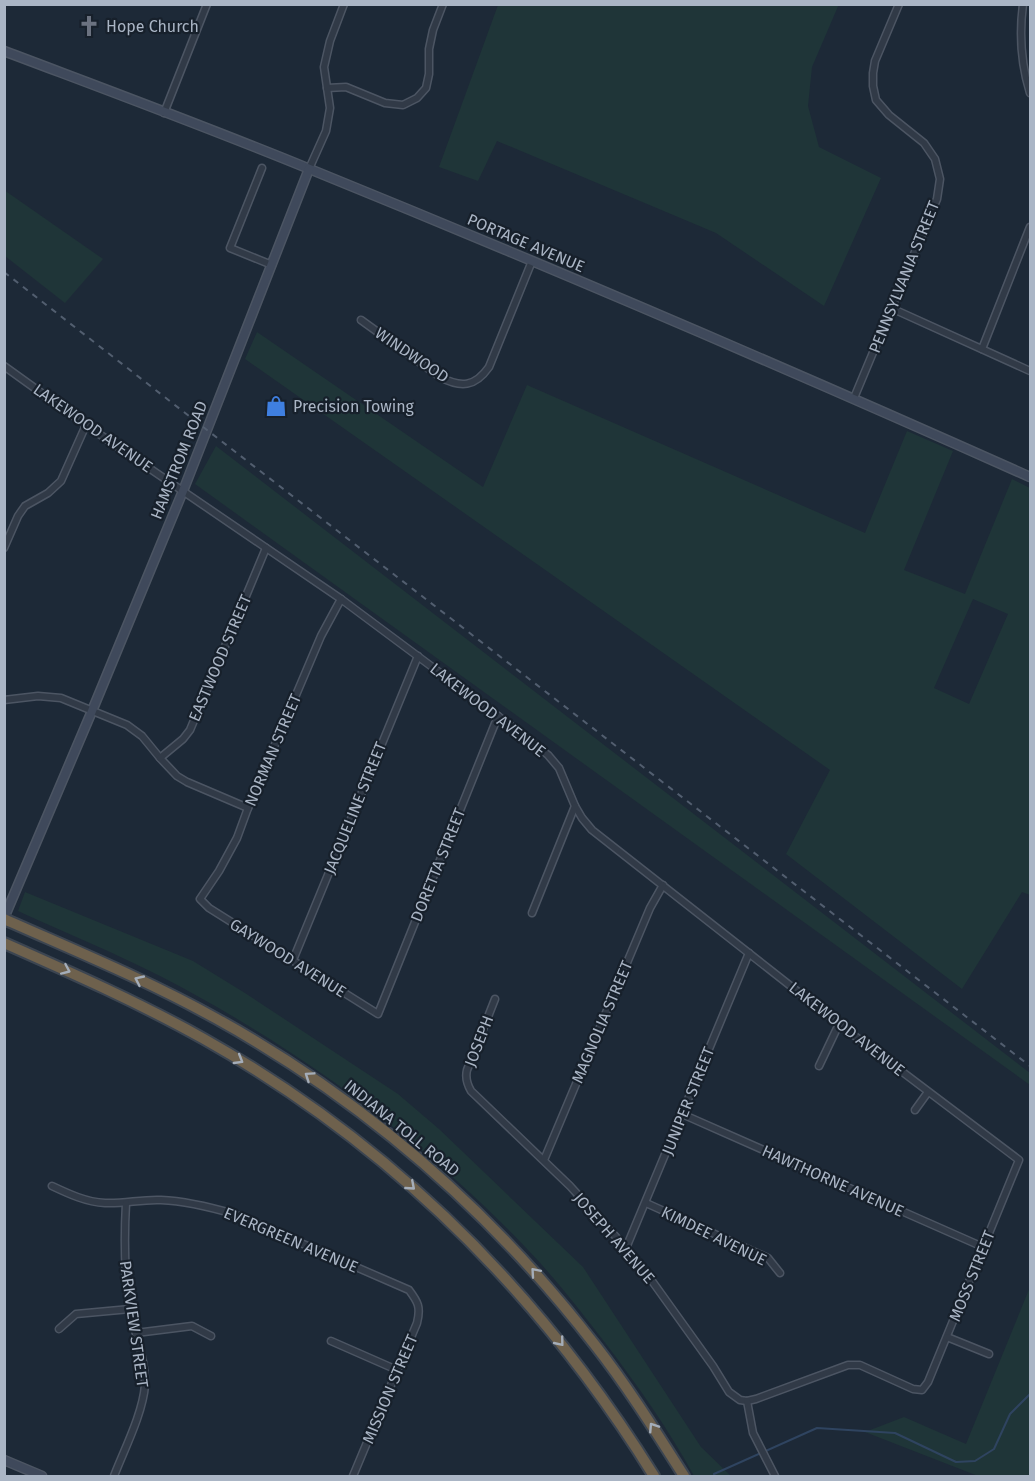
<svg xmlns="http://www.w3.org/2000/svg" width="1035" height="1481" font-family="'Fira Sans',sans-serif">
  <rect width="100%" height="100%" fill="#1d2937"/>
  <g fill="#1f3538" fill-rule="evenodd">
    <polygon points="839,4 812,67 808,106 819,147 881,178 824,306 716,233 497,141 478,181 439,167 498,5"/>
    <polygon points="4,190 103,259 65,303 5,256"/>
    <path d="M257,332L483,487L527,385L865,533L907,431L953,451L904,570L965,594L1012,479L1030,488V895L1022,892L962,989L786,854L830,770L245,359ZM973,599L1008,614L969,704L934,688Z"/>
    <polygon points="216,446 1030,1073 1030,1085 195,484"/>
    <path d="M25,892L193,961L245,993L398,1094L439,1129L583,1267L701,1447L731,1476H694C669,1430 638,1386 606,1344C581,1312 556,1279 528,1250C423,1139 298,1048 162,977C115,953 66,933 18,911Z"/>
    <polygon points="1030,1287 1030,1476 978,1476 865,1432 904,1417 966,1444"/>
  </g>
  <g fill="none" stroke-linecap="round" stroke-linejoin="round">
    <polyline stroke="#2f4460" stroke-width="2" points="714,1474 817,1428 895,1433 956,1462 975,1461 994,1449 1010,1414 1030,1394"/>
    <defs>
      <g id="street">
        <path d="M1023,4C1019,35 1021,64 1030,93"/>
        <polyline points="327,88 346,87 385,103 403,105 417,98 426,88 429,74 429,49 433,30 443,4"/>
        <polyline points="164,113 207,4"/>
        <polyline points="262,168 230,248 272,265"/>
        <polyline points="309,169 326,131 330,108 324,67 330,41 344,4"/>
        <polyline points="891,308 1030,371"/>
        <path d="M361,320L440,377C461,388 475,387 489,367L532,261"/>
        <polyline points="982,349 1030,227"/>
        <path d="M4,366L86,425L341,599L498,716L548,755L559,768L575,806L582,818L592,830L839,1024L1019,1160L928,1382L922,1390L913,1389L860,1365H848L756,1399L747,1401L740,1400L729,1392L713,1366L652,1281L626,1248L570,1186L471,1091C467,1084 465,1078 467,1070L495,999"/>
        <polyline points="854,398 937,199 940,179 935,159 924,143 889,115 876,100 873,86 873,73 875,61 899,4"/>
        <polyline points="4,548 18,516 25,506 48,493 61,481 86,425"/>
        <polyline points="341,599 321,636 248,808 237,838 219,871 200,899 209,908 378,1014 498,716"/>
        <polyline points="4,700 38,696 61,698 127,725 142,736 160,758 177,776 187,782 248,808"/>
        <polyline points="160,758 183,739 190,730 266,548"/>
        <polyline points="532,913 575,806"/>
        <polyline points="293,960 418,656"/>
        <polyline points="819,1066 839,1024"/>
        <polyline points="915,1110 928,1092"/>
        <polyline points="682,1114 983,1247"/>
        <polyline points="544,1160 650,908 663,885"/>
        <path d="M52,1186C69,1194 86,1202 105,1203C124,1204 142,1199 161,1200C185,1201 210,1207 234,1214L409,1290C418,1302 421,1307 417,1323L353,1476"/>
        <polyline points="646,1203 768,1258 780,1273"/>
        <polyline points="626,1248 749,953"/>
        <polyline points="59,1329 76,1314 130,1309"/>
        <polyline points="136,1333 192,1326 211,1336"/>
        <polyline points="947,1337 989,1354"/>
        <polyline points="331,1341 397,1370"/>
        <polyline points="747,1401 753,1433 775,1476"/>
        <path d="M114,1476C124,1450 143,1413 145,1385C146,1359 134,1333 130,1308C124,1273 124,1238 126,1203"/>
      </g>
      <g id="secondary">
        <path d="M4,51C107,90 210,128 312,170C553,268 793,371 1030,477"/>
        <polyline points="4,918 92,711 183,491 309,169"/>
        <polyline points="4,1460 42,1476"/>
      </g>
      <g id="highway">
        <path d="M4,919C76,951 149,981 217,1019C365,1101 492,1212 595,1345C628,1387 656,1432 684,1476"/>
        <path d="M4,943C72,973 140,1003 204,1039C392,1145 541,1294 654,1476"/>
      </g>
    </defs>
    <use href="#street" stroke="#4c5563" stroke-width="9"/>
    <use href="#secondary" stroke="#4c5563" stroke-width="11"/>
    <use href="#highway" stroke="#3c4551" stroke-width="14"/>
    <use href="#street" stroke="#313a47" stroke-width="6"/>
    <use href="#secondary" stroke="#3f495b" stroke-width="8"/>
    <use href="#highway" stroke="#6e614d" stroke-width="10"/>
    <polyline stroke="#525e6f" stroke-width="2" stroke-dasharray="6 6" stroke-linecap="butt" points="4,272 207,430 1030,1066"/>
  </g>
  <defs><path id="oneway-chevron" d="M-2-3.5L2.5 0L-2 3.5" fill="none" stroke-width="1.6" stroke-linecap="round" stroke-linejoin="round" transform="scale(1.5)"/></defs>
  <g stroke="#a4adb9">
    <use href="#oneway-chevron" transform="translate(66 970) rotate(24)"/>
    <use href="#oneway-chevron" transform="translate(139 980) rotate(-155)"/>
    <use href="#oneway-chevron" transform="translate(239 1060) rotate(31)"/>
    <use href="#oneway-chevron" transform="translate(309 1076) rotate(-146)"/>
    <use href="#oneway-chevron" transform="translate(411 1186) rotate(41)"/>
    <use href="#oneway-chevron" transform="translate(535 1272) rotate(-131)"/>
    <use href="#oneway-chevron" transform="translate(560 1342) rotate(51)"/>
    <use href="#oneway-chevron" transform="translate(653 1427) rotate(-123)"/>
  </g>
  <defs>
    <symbol id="church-bare" viewBox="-9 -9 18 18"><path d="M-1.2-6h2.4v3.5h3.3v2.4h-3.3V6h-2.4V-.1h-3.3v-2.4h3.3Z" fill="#6b7280" stroke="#17202b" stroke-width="2.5" paint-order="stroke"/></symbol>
    <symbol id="shop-bare" viewBox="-9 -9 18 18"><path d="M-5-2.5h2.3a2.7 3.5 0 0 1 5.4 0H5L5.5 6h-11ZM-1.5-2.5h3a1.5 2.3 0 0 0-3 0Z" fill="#3f7fe0" stroke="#17202b" stroke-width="2.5" paint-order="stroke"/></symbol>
  </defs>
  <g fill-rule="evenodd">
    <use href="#church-bare" x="74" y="11" width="30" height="30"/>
    <use href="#shop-bare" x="261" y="391" width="30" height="30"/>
  </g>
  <g text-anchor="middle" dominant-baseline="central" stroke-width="4.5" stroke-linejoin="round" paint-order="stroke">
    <g font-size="16" fill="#aab5c5" stroke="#17202b" text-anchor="start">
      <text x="106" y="26">Hope Church</text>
      <text x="293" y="406">Precision Towing</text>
    </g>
    <g font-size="16" fill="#aab5c5" stroke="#17202b">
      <text transform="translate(526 243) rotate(23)">PORTAGE AVENUE</text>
      <text transform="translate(904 277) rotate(-68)">PENNSYLVANIA STREET</text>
      <text transform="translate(412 355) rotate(34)">WINDWOOD</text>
      <text transform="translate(93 428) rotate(35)">LAKEWOOD AVENUE</text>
      <text transform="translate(179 460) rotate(-68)">HAMSTROM ROAD</text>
      <text transform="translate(220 658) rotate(-67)">EASTWOOD STREET</text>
      <text transform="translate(488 710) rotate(38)">LAKEWOOD AVENUE</text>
      <text transform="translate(273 750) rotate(-67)">NORMAN STREET</text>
      <text transform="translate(355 808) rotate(-68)">JACQUELINE STREET</text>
      <text transform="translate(438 865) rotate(-68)">DORETTA STREET</text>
      <text transform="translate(288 958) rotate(32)">GAYWOOD AVENUE</text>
      <text transform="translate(602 1022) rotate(-67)">MAGNOLIA STREET</text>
      <text transform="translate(847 1029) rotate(38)">LAKEWOOD AVENUE</text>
      <text transform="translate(479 1041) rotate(-69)">JOSEPH</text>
      <text transform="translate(688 1101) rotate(-68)">JUNIPER STREET</text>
      <text transform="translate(402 1128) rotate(39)">INDIANA TOLL ROAD</text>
      <text transform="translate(833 1181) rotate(24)">HAWTHORNE AVENUE</text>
      <text transform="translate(714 1236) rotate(26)">KIMDEE AVENUE</text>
      <text transform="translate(614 1238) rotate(49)">JOSEPH AVENUE</text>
      <text transform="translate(291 1240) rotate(23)">EVERGREEN AVENUE</text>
      <text transform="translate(972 1276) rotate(-68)">MOSS STREET</text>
      <text transform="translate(134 1324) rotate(82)">PARKVIEW STREET</text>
      <text transform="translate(390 1389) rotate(-67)">MISSION STREET</text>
    </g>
  </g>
  <rect width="1035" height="1481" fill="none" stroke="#aab5c5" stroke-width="12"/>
</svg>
